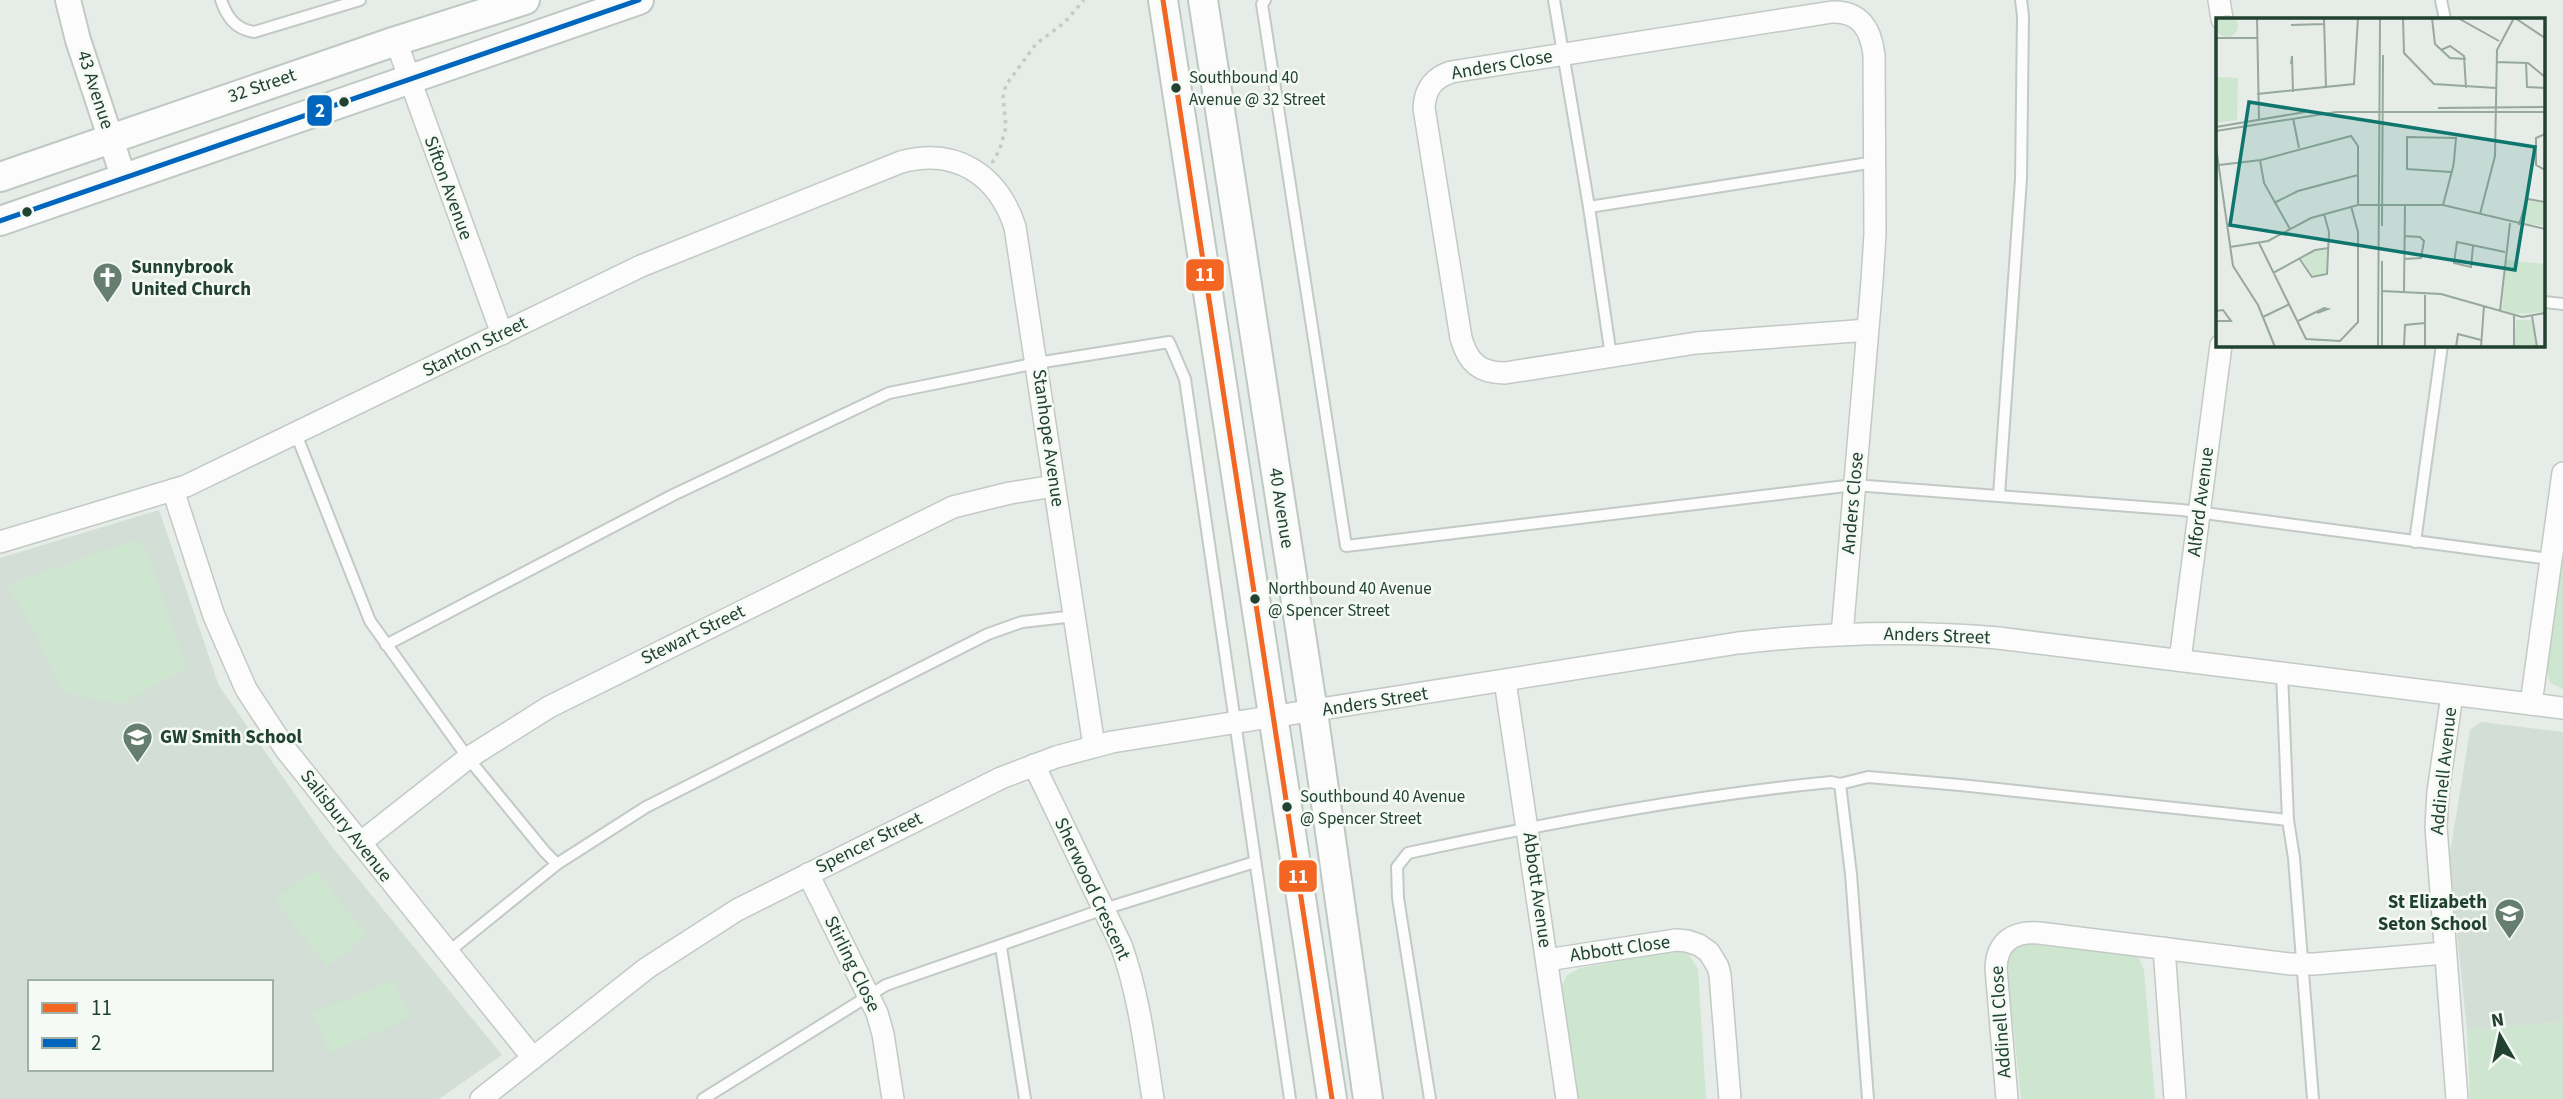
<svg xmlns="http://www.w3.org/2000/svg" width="2563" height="1099" font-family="'Source Sans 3',sans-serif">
  <rect width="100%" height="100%" fill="#e6ece7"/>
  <g fill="#d3ded6" fill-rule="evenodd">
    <path d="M159,510L219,686L329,843L502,1055L439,1099H0V558ZM30,982H271V1069H30Z"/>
    <polygon points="2481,722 2563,732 2563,1022 2467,1030 2449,859 2470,730"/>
  </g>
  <g fill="#cee6cf">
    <polygon points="2563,532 2563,689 2550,683 2546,667"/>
    <polygon points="132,541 146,549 187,668 121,704 63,692 36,634 7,585"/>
    <polygon points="315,869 367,935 327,967 275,900"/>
    <polygon points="2027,944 2126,954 2139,958 2144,970 2155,1099 2021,1099 2007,969 2010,952"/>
    <polygon points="1673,951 1687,952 1698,969 1706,1099 1577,1099 1560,989 1567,975 1580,968"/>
    <polygon points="394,980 409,1017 330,1053 313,1013"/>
    <polygon points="2563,1022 2563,1099 2470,1099 2467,1030"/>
  </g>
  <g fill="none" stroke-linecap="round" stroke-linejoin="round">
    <defs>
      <g id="service">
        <path d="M221,0C227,17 235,29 254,32L360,0"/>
        <polyline points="1265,0 1262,4 1346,546 1854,485 2182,510 2550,559"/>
        <polyline points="1554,0 1589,207 1611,356"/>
        <polyline points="2441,0 2445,19"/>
        <polyline points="1589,207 1875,162"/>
        <polyline points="2544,302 2563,304"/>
        <polyline points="296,434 370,621 468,758 545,852 557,864"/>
        <polyline points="1999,495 2021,179 2023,16 2021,0"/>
        <polyline points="2415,542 2442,345"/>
        <polyline points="386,645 673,495 889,393 1037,363 1169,342 1185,379 1290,1099"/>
        <polyline points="2282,673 2288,820 2294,858 2313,1099"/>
        <polyline points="1840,784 1851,874 1868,1099"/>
        <polyline points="1001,947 1025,1099"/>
        <polyline points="447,953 557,864 646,807 988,634 1022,622 1075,616"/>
        <polyline points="703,1099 886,985 1104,909 1255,862"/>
        <path d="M1430,1099L1398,898L1397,867L1408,853C1548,823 1689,796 1831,782L1840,784L1868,777L1960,785L2288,820"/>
      </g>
      <g id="minor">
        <polyline points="2219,0 2222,19"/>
        <polyline points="396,41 502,334"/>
        <polyline points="173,490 214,616 246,689 286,750 533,1058"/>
        <path d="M0,542L186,486L641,266L901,162C956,147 998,175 1015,227L1094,746"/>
        <path d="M1842,635L1872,281L1875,234L1874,55C1871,29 1860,11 1832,12L1451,72C1433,78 1425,89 1424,108L1461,338C1468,363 1480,373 1505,373L1696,343L1868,330"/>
        <polyline points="2180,660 2221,345"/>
        <polyline points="1505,681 1567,1099"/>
        <polyline points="2452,695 2438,792 2436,827 2457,1099"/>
        <polyline points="2531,704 2563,473"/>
        <path d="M1034,765L1121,945C1139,995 1145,1047 1153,1099"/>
        <polyline points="360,843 468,758 549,707 953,507 1010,493 1054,486"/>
        <polyline points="808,874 877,1013 883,1034 893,1099"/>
        <polyline points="2164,948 2175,1099"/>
        <polyline points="1547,960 1676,940 1687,941 1699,945 1709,952 1718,967 1720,975 1730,1099"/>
        <path d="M481,1099L647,968L737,910L1001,778L1056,757L1112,742L1738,643C1824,633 1912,630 1998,638L2563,708"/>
        <path d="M2007,1099L1996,968C1997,942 2013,931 2039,933L2290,964H2314L2445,953"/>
      </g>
      <polyline id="tertiary" points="68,0 78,40 124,179"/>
      <g id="secondary">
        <polyline points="1163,0 1332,1099"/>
        <polyline points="1203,0 1313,712 1368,1099"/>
        <polyline points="0,177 396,41 525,0"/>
        <polyline points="0,221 639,0"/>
      </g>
    </defs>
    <use href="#service" stroke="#c3c9c5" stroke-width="14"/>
    <use href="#minor" stroke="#c3c9c5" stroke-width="24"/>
    <use href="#tertiary" stroke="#c3c9c5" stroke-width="28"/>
    <use href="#secondary" stroke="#bfc8c3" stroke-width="32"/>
    <polyline stroke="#c2cbc5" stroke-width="3.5" stroke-dasharray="3.5 5" stroke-linecap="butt" points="992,163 1000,149 1006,127 1003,97 1006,85 1036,44 1064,23 1084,0"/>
    <use href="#service" stroke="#fbfcfb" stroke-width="10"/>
    <use href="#minor" stroke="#fbfcfb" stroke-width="21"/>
    <use href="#tertiary" stroke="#fbfcfb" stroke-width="24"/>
    <use href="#secondary" stroke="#fbfcfb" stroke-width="28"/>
    <defs>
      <polyline id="bus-1" points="1163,0 1332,1099"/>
      <polyline id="bus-2" points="0,221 639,0"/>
    </defs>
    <use href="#bus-1" stroke="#f5faf6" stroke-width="10"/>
    <use href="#bus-2" stroke="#f5faf6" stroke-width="10"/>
    <use href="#bus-1" stroke="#f26522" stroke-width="5"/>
    <use href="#bus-2" stroke="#0065bd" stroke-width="5"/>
  </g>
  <defs>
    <symbol id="church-pin" viewBox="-11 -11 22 30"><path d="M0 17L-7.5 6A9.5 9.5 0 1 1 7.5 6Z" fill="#667e70" stroke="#f5faf6"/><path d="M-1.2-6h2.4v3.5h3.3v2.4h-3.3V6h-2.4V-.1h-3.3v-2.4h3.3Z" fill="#fff"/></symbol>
    <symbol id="school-pin" viewBox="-11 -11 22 30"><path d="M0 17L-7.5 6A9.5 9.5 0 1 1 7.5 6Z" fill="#667e70" stroke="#f5faf6"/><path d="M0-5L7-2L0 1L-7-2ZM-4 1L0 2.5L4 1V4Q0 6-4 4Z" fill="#fff"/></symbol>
  </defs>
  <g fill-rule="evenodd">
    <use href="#church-pin" x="90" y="260" width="35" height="47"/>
    <use href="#school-pin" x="120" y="720" width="35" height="47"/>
    <use href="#school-pin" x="2492" y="896" width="35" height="47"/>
  </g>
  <g fill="#214230" stroke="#f5faf6" stroke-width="2.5">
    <circle cx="1176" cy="88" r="6"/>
    <circle cx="344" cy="102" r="6"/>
    <circle cx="27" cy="212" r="6"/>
    <circle cx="1255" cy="599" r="6"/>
    <circle cx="1287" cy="807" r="6"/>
  </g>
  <g text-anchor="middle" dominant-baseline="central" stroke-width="5" stroke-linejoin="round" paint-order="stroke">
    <g font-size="17" fill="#214230" stroke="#f5faf6" text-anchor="start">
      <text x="1189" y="78">Southbound 40<tspan x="1189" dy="22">Avenue @ 32 Street</tspan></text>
      <text x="1268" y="589">Northbound 40 Avenue<tspan x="1268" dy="22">@ Spencer Street</tspan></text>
      <text x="1300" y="797">Southbound 40 Avenue<tspan x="1300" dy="22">@ Spencer Street</tspan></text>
    </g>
    <g font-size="19" fill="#214230" stroke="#f5faf6">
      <text transform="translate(1502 65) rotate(-10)">Anders Close</text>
      <text transform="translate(262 86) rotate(-19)">32 Street</text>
      <text transform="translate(95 90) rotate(72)">43 Avenue</text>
      <text transform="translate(448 188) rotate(70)">Sifton Avenue</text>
      <text transform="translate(475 347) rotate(-26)">Stanton Street</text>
      <text transform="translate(1048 438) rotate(82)">Stanhope Avenue</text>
      <text transform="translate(2201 502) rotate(-83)">Alford Avenue</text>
      <text transform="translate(1853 503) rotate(-85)">Anders Close</text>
      <text transform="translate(1281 508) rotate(81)">40 Avenue</text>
      <text transform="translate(693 635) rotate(-26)">Stewart Street</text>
      <text transform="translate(1937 636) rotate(2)">Anders Street</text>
      <text transform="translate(1375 702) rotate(-9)">Anders Street</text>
      <text transform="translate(2444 771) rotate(-84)">Addinell Avenue</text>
      <text transform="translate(346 826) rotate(52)">Salisbury Avenue</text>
      <text transform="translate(869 843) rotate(-26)">Spencer Street</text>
      <text transform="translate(1092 889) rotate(65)">Sherwood Crescent</text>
      <text transform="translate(1537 890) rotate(82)">Abbott Avenue</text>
      <text transform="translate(1620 949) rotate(-8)">Abbott Close</text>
      <text transform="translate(852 964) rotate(64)">Stirling Close</text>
      <text transform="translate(2001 1022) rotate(-94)">Addinell Close</text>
    </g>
    <g font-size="19" font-weight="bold" fill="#214230" stroke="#f5faf6" text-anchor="start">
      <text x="131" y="267">Sunnybrook<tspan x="131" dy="22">United Church</tspan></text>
      <text x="160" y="737">GW Smith School</text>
      <text x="2487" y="902" text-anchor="end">St Elizabeth<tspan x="2487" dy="22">Seton School</tspan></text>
    </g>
  </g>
  <g transform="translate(2216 18)">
    <rect width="329" height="329" fill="#e6ece7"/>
    <path d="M0 8a11 11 0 1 1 22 0a11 11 0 1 1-22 0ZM0,59L22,60L21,102L0,105ZM311,183L329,185V208L305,205ZM101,232H111L112,252L107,258H97L85,240ZM290,242L329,246V294L298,296L286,291ZM300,302H315L321,329H298Z" fill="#cee6cf"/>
    <path fill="none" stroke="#97a89e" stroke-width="2" d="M41,0L43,102M108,0L110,70M187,0L188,35L218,66L280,70M216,0L219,26L234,40L250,41M242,0L283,23M299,0L329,20M75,7L108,6M0,20H41M225,32L234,28L248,38L250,70M280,44L312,45L329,59M310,44L311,69L329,70M75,46L76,38L77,74M41,76L138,66L142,0M222,90L329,89M77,100L83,130M0,109L89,94M0,113L120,94H329M329,116L320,120V147L329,152M0,129L17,248L42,287L59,329M44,142L48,165L74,211M3,147L45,142L135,118L142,128V187M58,185L82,173L142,157M227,187L237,149L238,143L240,120L191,119V151L235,154M264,196L279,138L281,32L298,0M303,207L311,181L329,184M166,208L167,37M43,225L90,321L124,323L142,304V214L135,188M257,228L255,249L238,245L241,224L289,234M14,229L52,223L95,200L142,187H227L329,211M83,240L96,259L111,256L113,214L108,196M188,241L205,240L208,223L204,219L188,218M57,255L99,232L113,230M166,273L225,276L306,299L329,295M188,273L189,187M0,293L7,292L15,303H0M284,293L294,205M316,298L321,329M47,299L74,286M82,303L108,290L112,291L101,295M162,329L164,0M166,329V243M188,329L189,307L209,305M209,329V274M240,329L242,316L265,322M265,329L268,288M298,329V297"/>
    <path fill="#0f766e" fill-opacity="0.15" stroke="#0f766e" stroke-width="3.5" d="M33,84L319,129L299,252L14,207Z"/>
    <rect width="329" height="329" fill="none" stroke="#214230" stroke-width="3.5"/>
  </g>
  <g stroke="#f5faf6" stroke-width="2.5">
    <rect x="306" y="94" width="27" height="33" rx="7" fill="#0065bd"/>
    <rect x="1185" y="258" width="40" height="34" rx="7" fill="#f26522"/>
    <rect x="1278" y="859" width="40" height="34" rx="7" fill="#f26522"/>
  </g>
  <g font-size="19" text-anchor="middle" font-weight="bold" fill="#fff">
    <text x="320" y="117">2</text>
    <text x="1205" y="281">11</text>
    <text x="1298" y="883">11</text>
  </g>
  <rect x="28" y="980" width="245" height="91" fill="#f5faf6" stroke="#a0b0a7" stroke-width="2"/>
  <rect x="42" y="1003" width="35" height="10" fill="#f26522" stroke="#a0b0a7" stroke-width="2"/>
  <text x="91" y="1015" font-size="21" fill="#214230">11</text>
  <rect x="42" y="1038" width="35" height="10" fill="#0065bd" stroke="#a0b0a7" stroke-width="2"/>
  <text x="91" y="1050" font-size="21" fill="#214230">2</text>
  <g transform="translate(2500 1036) rotate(351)" stroke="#f5faf6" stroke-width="5" paint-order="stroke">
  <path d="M0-5L12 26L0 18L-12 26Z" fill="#214230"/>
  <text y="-10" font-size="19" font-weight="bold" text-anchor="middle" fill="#214230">N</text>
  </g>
</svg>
